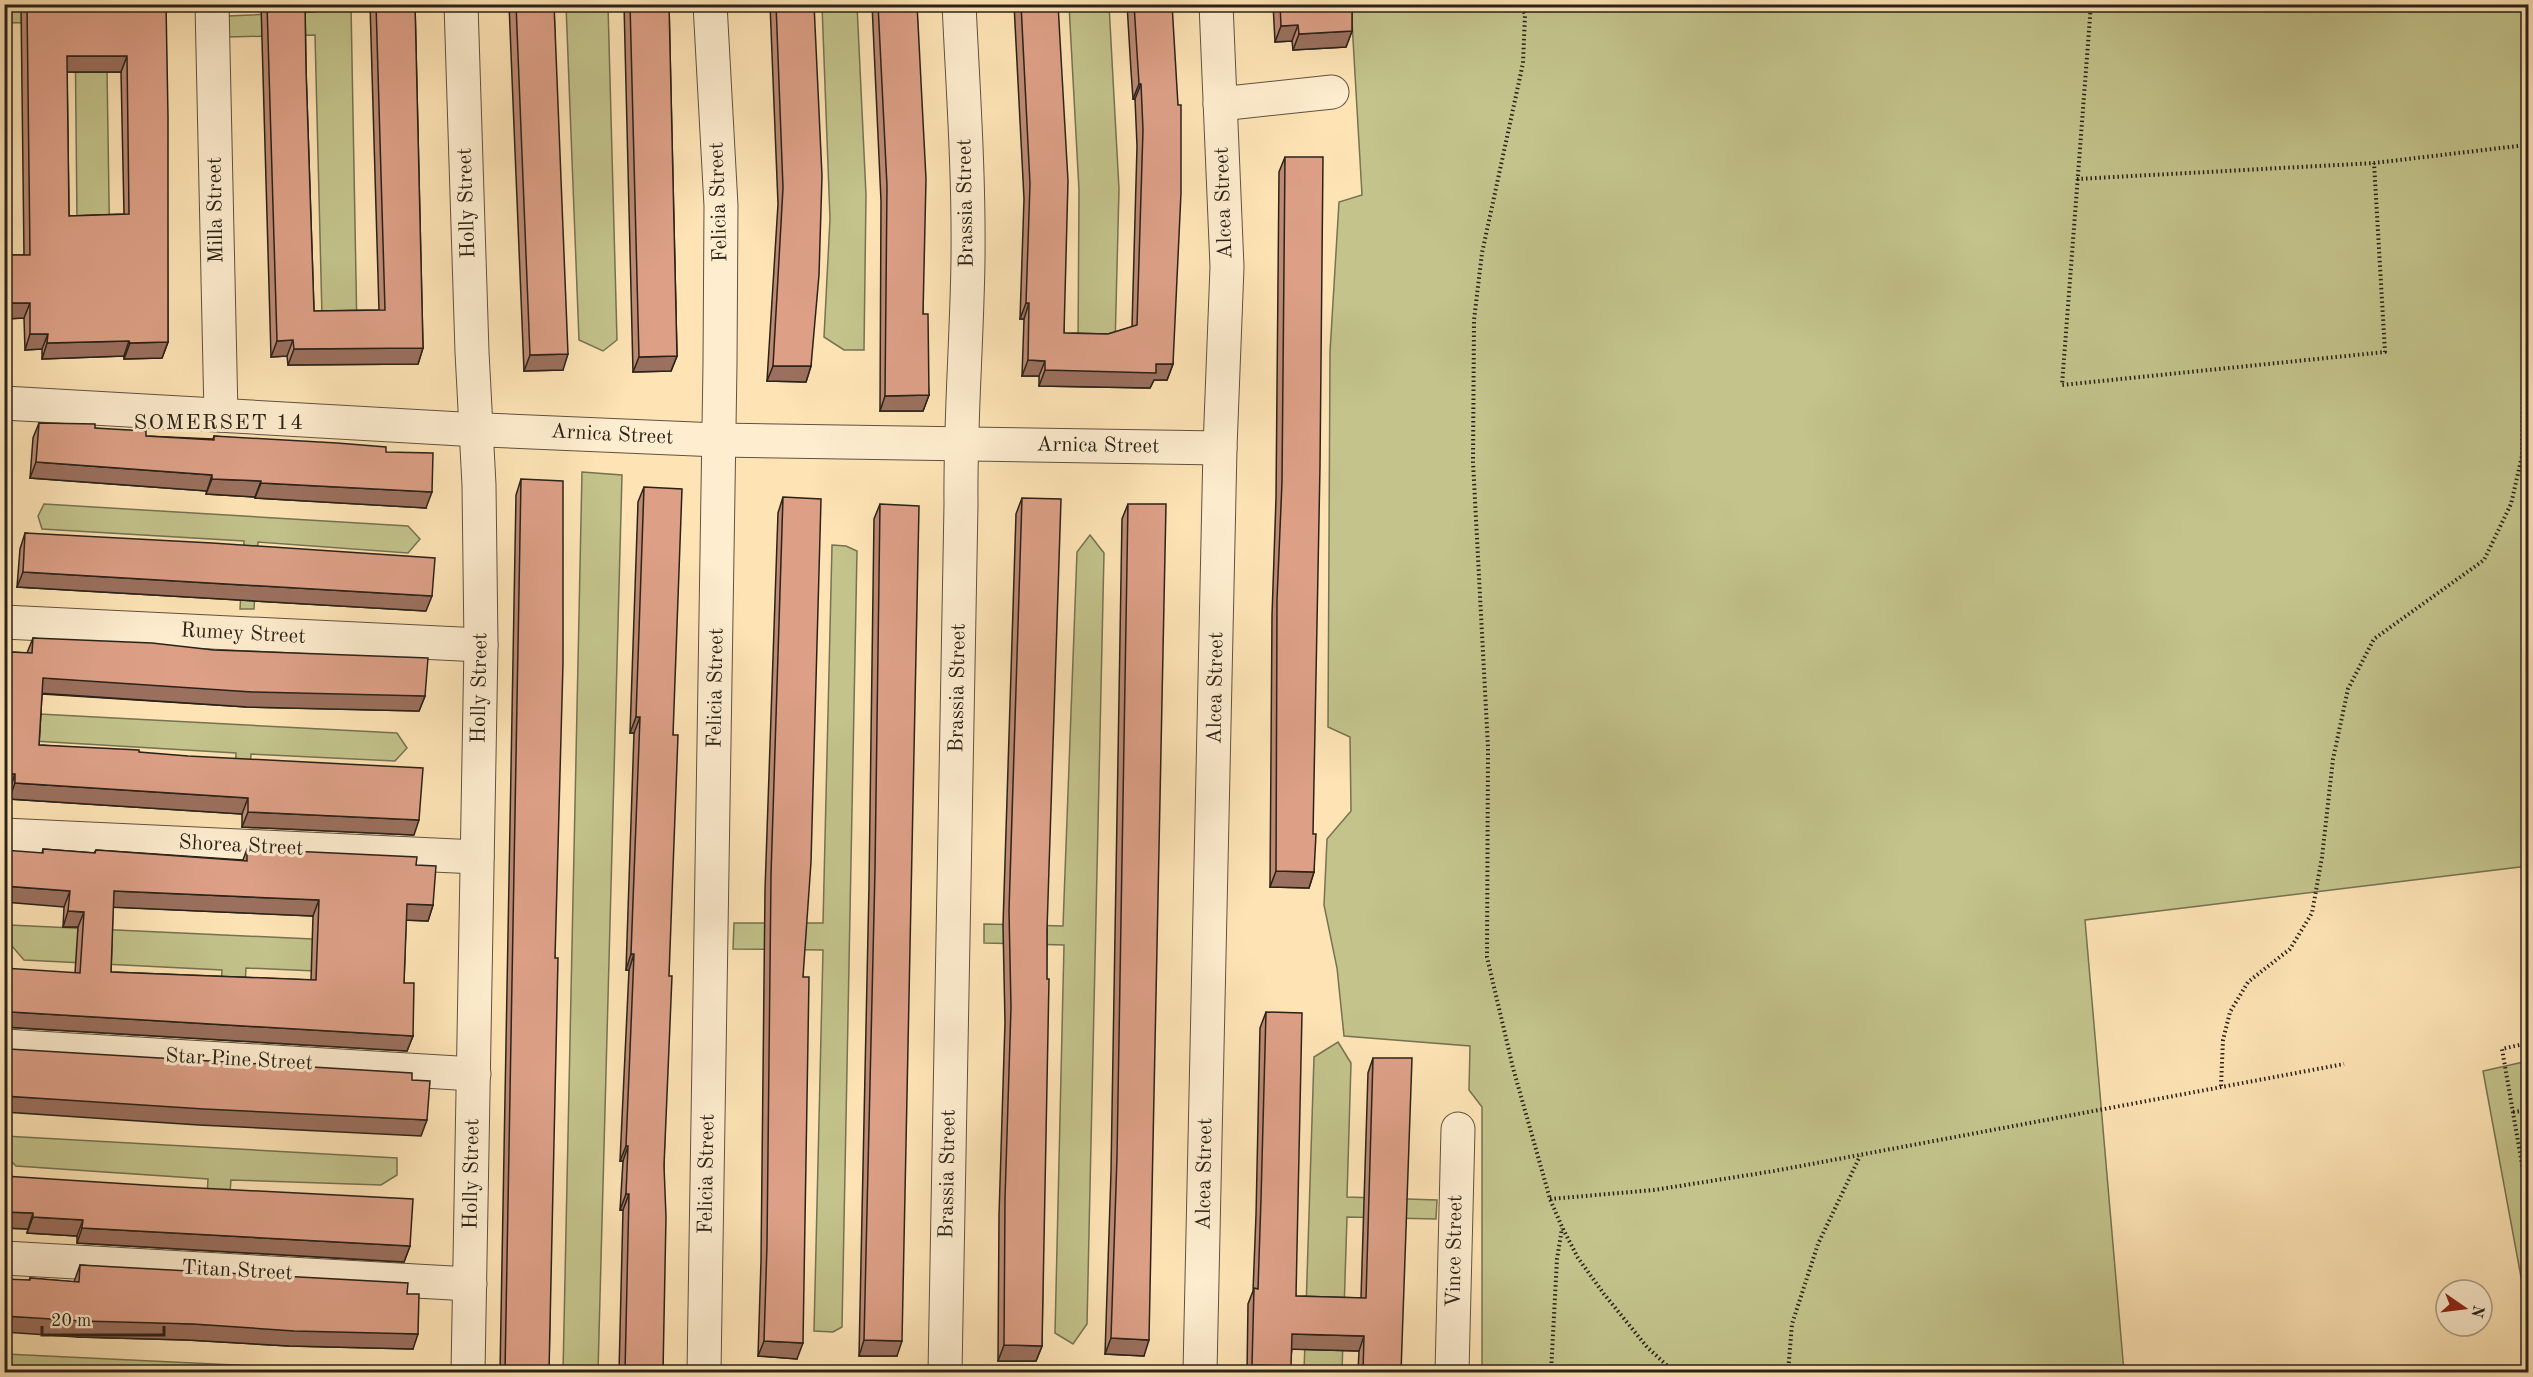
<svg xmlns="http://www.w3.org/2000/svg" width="2533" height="1377" font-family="'Old Standard TT',serif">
  <rect width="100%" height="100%" fill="#fee4b5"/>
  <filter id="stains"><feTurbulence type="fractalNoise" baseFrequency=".00333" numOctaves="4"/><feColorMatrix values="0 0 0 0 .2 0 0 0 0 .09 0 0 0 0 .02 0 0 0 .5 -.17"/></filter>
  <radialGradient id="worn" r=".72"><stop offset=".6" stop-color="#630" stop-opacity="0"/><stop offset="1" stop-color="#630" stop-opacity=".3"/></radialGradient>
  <g fill="#c3c38b" stroke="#767252" stroke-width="1.5">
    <polygon points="106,5 111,327 78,319 75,22 5,23 4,6"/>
    <polygon points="315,5 351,5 357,333 322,317 315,35 228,37 228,16 315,12"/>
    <polygon points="566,5 608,5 617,340 603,351 579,340"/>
    <polygon points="822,5 857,5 866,195 864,350 844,350 824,337 830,219"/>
    <polygon points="1069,5 1109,5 1119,189 1115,346 1078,347 1079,190"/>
    <polygon points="1351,5 2528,5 2528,866 2085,920 2124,1372 1482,1372 1482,1107 1469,1090 1470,1046 1344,1036 1337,968 1324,905 1327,839 1351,811 1350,737 1328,727 1330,352 1339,202 1362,195"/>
    <polygon points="582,472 622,475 598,1372 563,1372"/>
    <polygon points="44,504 408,526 420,539 408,553 258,542 254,609 240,609 244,541 42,529 38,516"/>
    <polygon points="1090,535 1104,553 1087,1324 1073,1344 1055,1333 1064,945 984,943 984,924 1063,926 1077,552"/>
    <polygon points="832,545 846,546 857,551 842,1327 833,1332 814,1331 823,950 733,949 734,923 823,923"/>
    <polygon points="39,714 397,733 407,748 395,761 251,754 247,814 233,813 236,753 34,741"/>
    <polygon points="9,925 397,943 384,974 246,968 242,1041 218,1040 222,970 24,960 11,945"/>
    <polygon points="1338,1042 1351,1063 1347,1197 1437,1200 1436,1219 1347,1217 1342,1372 1304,1372 1314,1057"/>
    <polygon points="2528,1061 2528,1315 2483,1071"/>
    <polygon points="4,1136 397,1158 397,1175 381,1185 231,1180 229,1205 204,1246 208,1179 16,1166 5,1155"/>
    <polygon points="5,1354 385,1372 386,1372 5,1372"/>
  </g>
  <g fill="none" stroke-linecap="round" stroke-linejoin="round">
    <defs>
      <g id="street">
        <polyline points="212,4 221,415"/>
        <polyline points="461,4 472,352 479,485 481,645 468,1372"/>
        <polyline points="1220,104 1332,92"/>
        <polyline points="4,403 461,429 718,440 1220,448"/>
        <polyline points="4,622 481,645"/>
        <polyline points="4,835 477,857"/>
        <polyline points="4,1046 474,1074"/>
        <polyline points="4,1258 470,1284"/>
        <polyline points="704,1372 720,364 721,206 710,4"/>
        <path d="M945,1372L961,504C960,422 967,340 968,259C969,174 963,89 959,4"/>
        <polyline points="1200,1372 1220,448 1227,267 1216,4"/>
        <polyline points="1452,1372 1458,1129"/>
      </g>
    </defs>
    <use href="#street" stroke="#5f5240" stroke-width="35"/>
    <g stroke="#2a2219" stroke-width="4" stroke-dasharray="1.5 3" stroke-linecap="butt">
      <polyline points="1520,4 1525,14 1523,63 1482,253 1474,320 1473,462 1488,748 1487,957 1513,1068 1550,1199 1562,1227 1578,1258 1604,1294 1647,1347 1674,1372"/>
      <polyline points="2091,4 2062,385 2385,352 2374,163"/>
      <polyline points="2077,179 2374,163 2526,145"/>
      <polyline points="2528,1043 2502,1049 2528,1199"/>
      <polyline points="2221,1086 2223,1040 2230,1012 2248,982 2290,949 2312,913 2322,857 2333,759 2348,689 2374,639 2484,560 2511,504 2522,456 2526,145 2528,141"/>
      <polyline points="2513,1112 2528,1110"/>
      <polyline points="1550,1199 1654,1190 1774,1171 2344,1064"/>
      <polyline points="1551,1372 1557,1259 1562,1228"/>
      <polyline points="1788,1372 1792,1324 1818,1244 1860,1156"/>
    </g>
    <use href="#street" stroke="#feedcf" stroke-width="33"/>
  </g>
  <g fill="#be8a74" stroke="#2a2219" stroke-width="1.5" fill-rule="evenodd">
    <path d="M21,4H166L168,342L162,358L124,359V356L42,359V349L25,350L24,318L5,319V271L11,255H24ZM67,72H121L124,214L69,216Z"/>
    <polygon points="261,4 305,4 306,69 314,311 379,310 370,4 415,4 423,348 418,364 288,365 287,356 271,357"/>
    <polygon points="509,4 554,4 563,370 524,371"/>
    <polygon points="624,4 669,4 677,356 671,371 633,372"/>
    <polygon points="770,4 814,4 811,366 806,382 767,381 778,204"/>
    <polygon points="872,4 917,4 923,314 929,395 923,411 880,411 881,201"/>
    <polygon points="1014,4 1058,4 1064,333 1108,334 1132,327 1137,146 1135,99 1133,99 1131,71 1127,4 1172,4 1173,364 1167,380 1154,380 1150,388 1039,386 1039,376 1022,376 1024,319 1020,319 1024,199"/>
    <polygon points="1273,4 1352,4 1352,31 1346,47 1293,50 1292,41 1275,42"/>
    <polygon points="1285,157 1314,872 1309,888 1270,887 1272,616 1276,498 1279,172"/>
    <polygon points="39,423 95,428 146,436 213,439 214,436 386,452 426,508 255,498 255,497 206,494 207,491 30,478 33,438"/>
    <polygon points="521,479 555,958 549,1372 500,1372 516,495"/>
    <polygon points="644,487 673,735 664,1166 663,1372 619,1372 623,1210 620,1210 623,1161 620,1161 629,970 626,970 634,733 630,733 638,502"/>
    <polygon points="783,497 803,977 797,1359 758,1356 761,1261 765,890 778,513"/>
    <polygon points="1022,498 1047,930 1042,1346 1036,1361 998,1361 999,1215 1005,1022 1003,926 1016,514"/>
    <polygon points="880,504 897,1356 859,1356 869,885 874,519"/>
    <polygon points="1128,504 1144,1356 1105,1354 1111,1172 1122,519"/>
    <polygon points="25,533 426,611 17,587 20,549"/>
    <polygon points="33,638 425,696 419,711 247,707 42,694 39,745 139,752 414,835 242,827 242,814 9,799 10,790 4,790 4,667 10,652 27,653"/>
    <path d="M43,849L94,853L96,850L243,860L247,849L416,865L433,905L428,921L406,920L404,983L413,1036L407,1051L4,1027L75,973L78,927H63L64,907L42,853ZM113,907L313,916L311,980L111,972Z"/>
    <polygon points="1266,1012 1296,1296 1361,1298 1368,1073 1373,1058 1401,1372 1358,1372 1359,1351 1292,1349 1289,1372 1247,1372 1248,1304 1253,1291 1256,1215 1260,1028"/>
    <polygon points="4,1176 410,1246 404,1262 77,1243 77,1236 27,1233 28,1229 4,1228"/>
    <polygon points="80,1265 407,1294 413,1349 289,1346 187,1340 77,1337 29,1280 30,1278 74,1282"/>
  </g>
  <g fill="#9b705e" stroke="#2a2219" stroke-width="1.5">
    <polygon points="1298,25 1292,41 1275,42 1281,26"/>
    <polygon points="1352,31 1346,47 1293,50 1299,34"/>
    <polygon points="67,56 127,56 121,72 61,72"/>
    <polygon points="1139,84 1141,84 1135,99 1133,99"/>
    <polygon points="11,303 30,303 24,318 5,319"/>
    <polygon points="1026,303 1029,303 1024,319 1020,319"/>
    <polygon points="30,334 48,334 42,349 25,350"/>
    <polygon points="293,340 287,356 271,357 277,341"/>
    <polygon points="129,341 124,356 42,359 47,343"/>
    <polygon points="168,342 162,358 124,359 130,343"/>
    <polygon points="423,348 418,364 288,365 294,349"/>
    <polygon points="568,354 563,370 524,371 530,355"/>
    <polygon points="677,356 671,371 633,372 639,357"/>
    <polygon points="1028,360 1045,361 1039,376 1022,376"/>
    <polygon points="1156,364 1173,364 1167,380 1154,380 1150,388 1039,386 1045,370"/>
    <polygon points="773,366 811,366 806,382 767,381"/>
    <polygon points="929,395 923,411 880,411 885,396"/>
    <polygon points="36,462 212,475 207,491 30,478"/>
    <polygon points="212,479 261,481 255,497 206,494"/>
    <polygon points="261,483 432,492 426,508 255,498"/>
    <polygon points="23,572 432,596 426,611 17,587"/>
    <polygon points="43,678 425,696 419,711 247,707 37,693"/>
    <polygon points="636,717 640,717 634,733 630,733"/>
    <polygon points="4,774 15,774 10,790 4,790"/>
    <polygon points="15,783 248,798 242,814 9,799"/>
    <polygon points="248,812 419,820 414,835 242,827"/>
    <polygon points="1276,871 1314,872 1309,888 1270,887"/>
    <polygon points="4,886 70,891 64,907 4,902"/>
    <polygon points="114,891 319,900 313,916 108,907"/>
    <polygon points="407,904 433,905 428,921 401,920"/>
    <polygon points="68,911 84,912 78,927 63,927"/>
    <polygon points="631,954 634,954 629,970 626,970"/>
    <polygon points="11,1012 413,1036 407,1051 4,1027 4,1013"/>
    <polygon points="4,1096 427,1120 421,1136 199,1125 4,1112"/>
    <polygon points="626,1146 628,1146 623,1161 620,1161"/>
    <polygon points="626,1194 629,1194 623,1210 620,1210"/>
    <polygon points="4,1212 33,1213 28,1229 4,1228"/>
    <polygon points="33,1217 83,1220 77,1236 27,1233"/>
    <polygon points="82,1228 410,1246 404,1262 77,1243"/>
    <polygon points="4,1316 193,1324 418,1334 413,1349 289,1346 187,1340 77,1337 4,1332"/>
    <polygon points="1292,1334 1364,1336 1359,1351 1286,1349"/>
    <polygon points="1111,1338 1149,1340 1144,1356 1105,1354"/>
    <polygon points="864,1340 902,1341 897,1356 859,1356"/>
    <polygon points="764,1341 803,1343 797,1359 758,1356"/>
    <polygon points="1004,1345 1042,1346 1036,1361 998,1361"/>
    <polygon points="1252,1365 1291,1366 1289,1372 1250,1372"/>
  </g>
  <g fill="#dda087" stroke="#2a2219" stroke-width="1.5" fill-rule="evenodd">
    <path d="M27,4H166L168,116V342L130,343L129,341L47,343L48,334H30V303H11V255H30ZM67,56H127L129,214L69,216Z"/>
    <polygon points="267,4 305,4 306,69 314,311 385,310 376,4 415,4 423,348 294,349 293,340 277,341"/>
    <polygon points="516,4 554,4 568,354 530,355"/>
    <polygon points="630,4 669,4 677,356 639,357"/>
    <polygon points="776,4 814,4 822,176 819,275 811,366 773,366 783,188"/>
    <polygon points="878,4 917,4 926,179 923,314 928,314 929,395 885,396 887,186"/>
    <polygon points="1021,4 1058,4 1068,181 1064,333 1108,334 1137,325 1143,130 1141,84 1139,84 1134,4 1172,4 1178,105 1181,105 1181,193 1173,364 1156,364 1156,373 1045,370 1045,361 1028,360 1029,303 1026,303 1030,184"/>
    <polygon points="1280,4 1352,4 1352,31 1299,34 1298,25 1281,26"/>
    <polygon points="1285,157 1323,157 1320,466 1313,834 1316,834 1314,872 1276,871 1277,600 1282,482"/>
    <polygon points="39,423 95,424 95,428 146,431 146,436 214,440 214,436 337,443 386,447 386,452 433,453 432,492 261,483 261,481 212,479 212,475 36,462"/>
    <polygon points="521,479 563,481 563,663 555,958 558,958 549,1372 505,1372"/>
    <polygon points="644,487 682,489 673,735 678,735 669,976 672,976 664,1166 666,1217 663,1372 625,1372 629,1194 626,1194 628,1146 626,1146 634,954 631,954 640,717 636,717"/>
    <polygon points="783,497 821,499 811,862 803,977 809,977 803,1343 764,1341 767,1245 771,875"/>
    <polygon points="1022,498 1061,499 1047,930 1047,979 1049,979 1042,1346 1004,1345 1005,1199 1011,1007 1009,911"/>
    <polygon points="880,504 919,506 902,1341 864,1340 875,870"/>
    <polygon points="1128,504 1166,504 1149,1340 1111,1338 1117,1157"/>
    <polygon points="25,533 212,543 435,558 432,596 23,572"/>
    <polygon points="33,638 152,643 214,650 428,658 425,696 252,692 43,678 39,745 139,750 139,752 188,756 423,768 419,820 248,812 248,798 15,783 15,774 4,774 4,730 6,730 10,652 32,653"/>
    <path d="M43,849L95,853L96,850L247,861V849L417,857L416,865L436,866L433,905L407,904L404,983H414L413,1036L11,1012L4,1013V968L80,973L84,912L68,911L70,891L4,886V850L43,853ZM114,891L319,900L316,980L111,972Z"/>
    <polygon points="1266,1012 1302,1013 1296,1296 1366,1298 1373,1058 1412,1058 1401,1372 1363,1372 1364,1336 1292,1334 1291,1366 1252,1365 1254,1288 1258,1289 1261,1199"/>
    <polygon points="4,1048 9,1049 412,1073 412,1080 430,1081 427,1120 204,1109 4,1096"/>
    <polygon points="4,1176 160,1186 413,1199 410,1246 82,1228 83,1220 33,1217 33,1213 4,1212"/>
    <polygon points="80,1265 408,1283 407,1294 419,1294 418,1334 294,1331 193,1324 83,1321 4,1316 4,1279 30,1280 30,1278 79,1282"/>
  </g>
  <g text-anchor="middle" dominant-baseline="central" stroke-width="6" stroke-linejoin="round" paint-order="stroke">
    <g font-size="21" fill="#2a2219" stroke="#feedcf">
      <text transform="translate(719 202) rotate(-92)">Felicia Street</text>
      <text transform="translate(467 203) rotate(-92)">Holly Street</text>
      <text transform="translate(966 203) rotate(-91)">Brassia Street</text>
      <text transform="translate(1224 203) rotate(-92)">Alcea Street</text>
      <text transform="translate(216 210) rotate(-91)">Milla Street</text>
      <text transform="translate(612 435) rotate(3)">Arnica Street</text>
      <text transform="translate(1098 446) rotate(1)">Arnica Street</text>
      <text transform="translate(243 634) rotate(3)">Rumey Street</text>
      <text transform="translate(480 688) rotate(-89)">Holly Street</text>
      <text transform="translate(716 688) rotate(-89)">Felicia Street</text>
      <text transform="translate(958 688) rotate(-89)">Brassia Street</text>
      <text transform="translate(1216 688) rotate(-89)">Alcea Street</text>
      <text transform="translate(241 846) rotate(3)">Shorea Street</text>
      <text transform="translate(239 1060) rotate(3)">Star Pine Street</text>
      <text transform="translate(472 1174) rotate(-89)">Holly Street</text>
      <text transform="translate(707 1174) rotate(-89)">Felicia Street</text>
      <text transform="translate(948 1174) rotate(-89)">Brassia Street</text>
      <text transform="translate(1205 1174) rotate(-89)">Alcea Street</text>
      <text transform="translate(1455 1251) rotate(-89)">Vince Street</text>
      <text transform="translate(237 1271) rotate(3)">Titan Street</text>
    </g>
    <g font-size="22" letter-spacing="1.5" fill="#2a2219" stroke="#feedcf">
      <text x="219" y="423">SOMERSET 14</text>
    </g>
  </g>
  <rect width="2533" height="1377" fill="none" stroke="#fee4b5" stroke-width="24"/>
  <rect x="6" y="6" width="2521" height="1365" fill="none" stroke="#2a2219" stroke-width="3"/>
  <rect x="12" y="12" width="2509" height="1353" fill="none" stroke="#2a2219" stroke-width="1.5"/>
  <g transform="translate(2464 1308) rotate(104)"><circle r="28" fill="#feedcf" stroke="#a99c86" stroke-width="1.5"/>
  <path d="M0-4.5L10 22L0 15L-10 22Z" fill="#8f2418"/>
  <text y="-9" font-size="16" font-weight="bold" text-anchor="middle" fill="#2a2219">N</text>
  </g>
  <path d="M42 1326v9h122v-9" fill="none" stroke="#2a2219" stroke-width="3"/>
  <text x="51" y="1326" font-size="18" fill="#2a2219" stroke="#feedcf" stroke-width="4.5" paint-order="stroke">20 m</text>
  <rect width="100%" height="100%" filter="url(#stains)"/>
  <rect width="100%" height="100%" fill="url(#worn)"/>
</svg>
